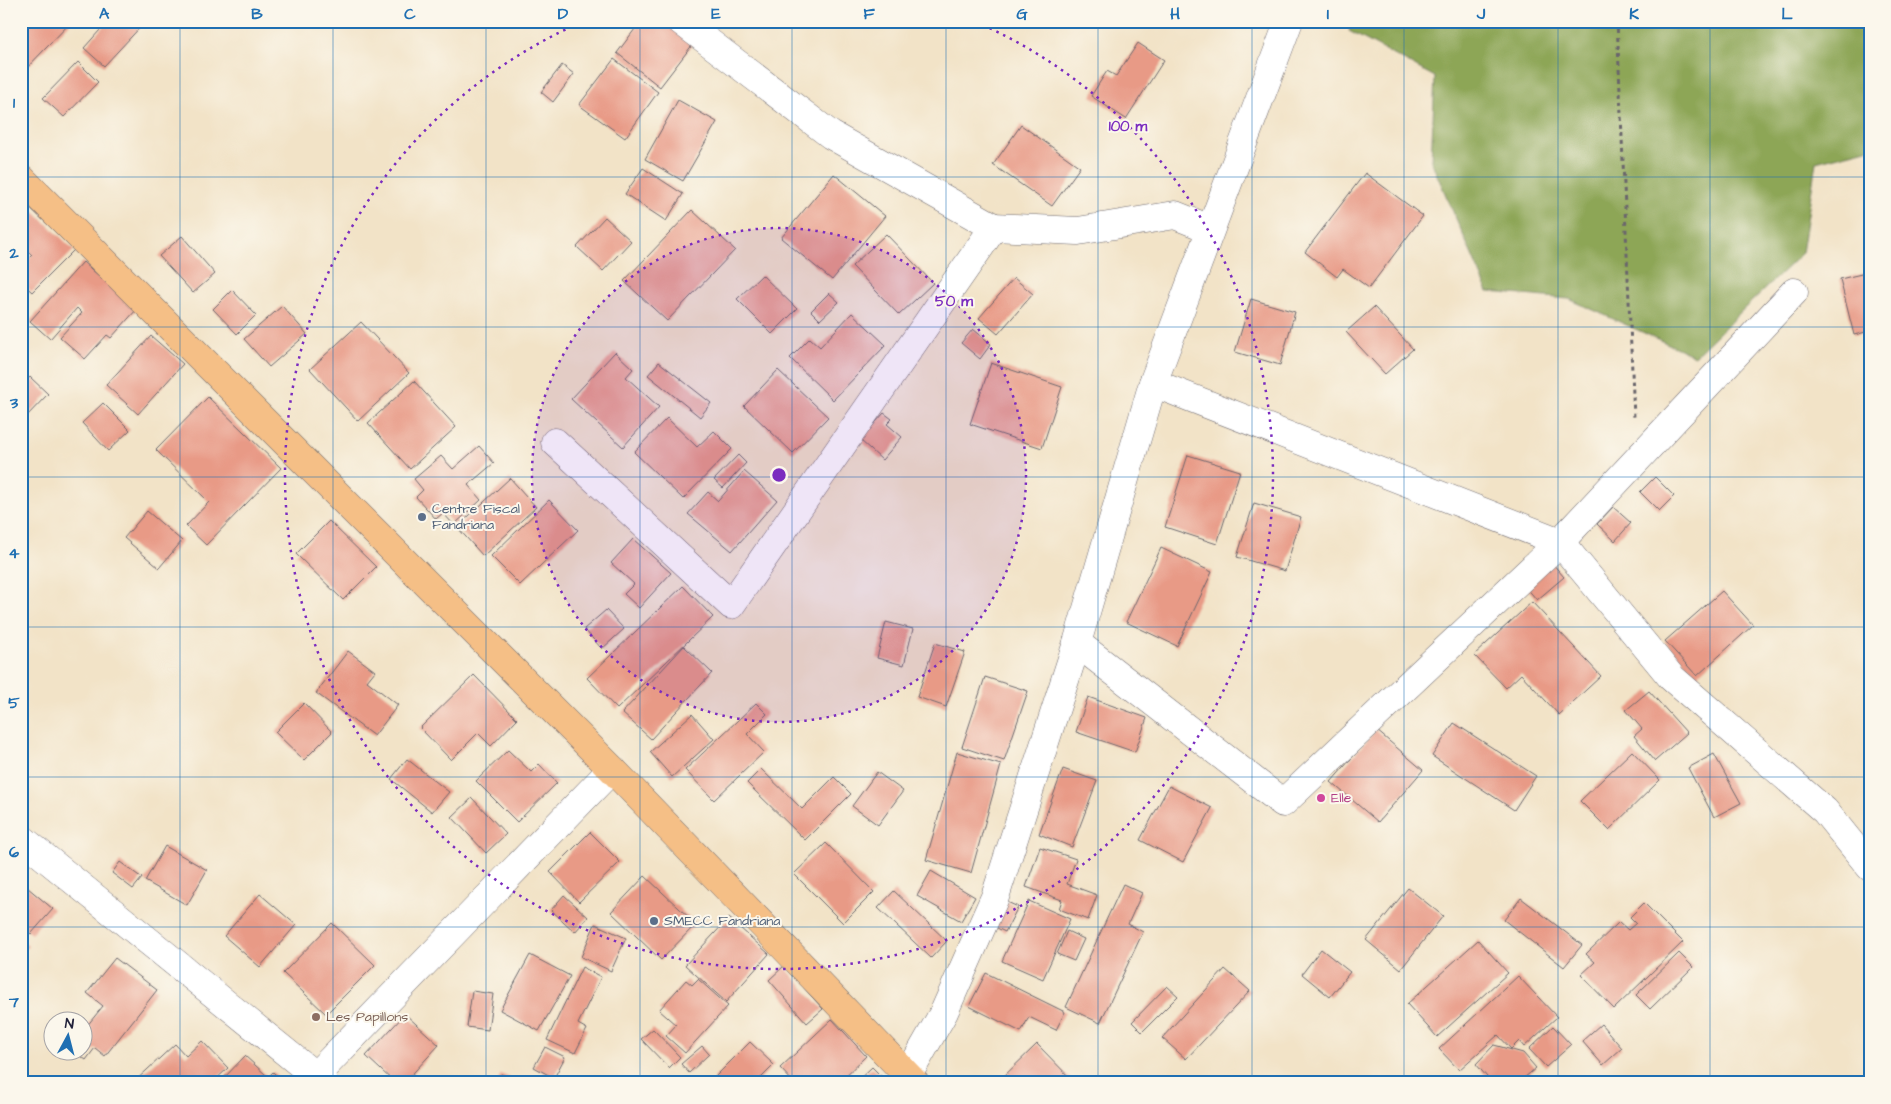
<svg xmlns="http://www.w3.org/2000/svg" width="1891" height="1104" font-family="'Architects Daughter',sans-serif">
  <rect width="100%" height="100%" fill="#fbf7ec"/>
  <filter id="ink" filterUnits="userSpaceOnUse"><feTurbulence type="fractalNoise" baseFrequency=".02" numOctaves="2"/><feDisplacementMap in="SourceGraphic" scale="10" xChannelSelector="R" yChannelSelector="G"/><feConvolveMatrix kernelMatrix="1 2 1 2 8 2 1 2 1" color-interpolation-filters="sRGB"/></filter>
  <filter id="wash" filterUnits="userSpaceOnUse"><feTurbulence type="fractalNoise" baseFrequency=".0096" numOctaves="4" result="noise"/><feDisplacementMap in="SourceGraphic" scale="20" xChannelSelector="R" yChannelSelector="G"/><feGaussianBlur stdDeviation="1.12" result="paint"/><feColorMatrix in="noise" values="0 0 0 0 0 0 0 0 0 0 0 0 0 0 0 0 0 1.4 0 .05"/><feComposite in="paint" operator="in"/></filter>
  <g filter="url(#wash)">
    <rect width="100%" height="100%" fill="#f2e3c7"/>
    <polygon fill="#8da657" stroke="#586449" points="1352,21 1452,21 1458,23 1460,21 1866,21 1870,42 1870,148 1816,162 1802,253 1695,356 1569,299 1488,292 1431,161 1435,77 1349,31"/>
    <g id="blocks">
      <g fill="#e89a86">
        <polygon points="21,21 72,21 21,74"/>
        <polygon points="108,21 146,21 104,66 84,48"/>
        <polygon points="641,21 664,21 693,44 660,87 617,53"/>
        <polygon points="1138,43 1164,60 1126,119 1091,96 1107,71 1116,76"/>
        <polygon points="614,59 658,92 625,138 579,105"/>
        <polygon points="78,62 98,82 64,117 43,98"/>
        <polygon points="562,65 574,74 553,102 541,92"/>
        <polygon points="678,100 717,122 683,181 645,159"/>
        <polygon points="1021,125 1080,167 1052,206 993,165"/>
        <polygon points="643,168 683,194 666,221 625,194"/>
        <polygon points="1365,173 1423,216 1369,288 1343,269 1337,277 1305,252"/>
        <polygon points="834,174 885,216 832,280 781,238"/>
        <polygon points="21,199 74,250 32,292 21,282 21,266 32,255 21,245"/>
        <polygon points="692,210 735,250 667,321 624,281"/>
        <polygon points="605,217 631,241 603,271 577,247"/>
        <polygon points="886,234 933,283 899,315 852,266"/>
        <polygon points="182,236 215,274 193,293 159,256"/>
        <polygon points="83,262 137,309 111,338 107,335 85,359 60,337 82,313 77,308 50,339 30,321"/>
        <polygon points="1870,272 1870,331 1854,335 1840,279"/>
        <polygon points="762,275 797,309 772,334 737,299"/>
        <polygon points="1014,278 1033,294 998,334 979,318"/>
        <polygon points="232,290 256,315 237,334 213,309"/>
        <polygon points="829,293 839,302 820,320 811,311"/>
        <polygon points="1251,299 1295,312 1280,365 1235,352"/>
        <polygon points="282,306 307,334 269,367 244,339"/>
        <polygon points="1374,307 1413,349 1385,374 1346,332"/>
        <polygon points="852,313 886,345 833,400 790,358 810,338 820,347"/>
        <polygon points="361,322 409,373 358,421 310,369"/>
        <polygon points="973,329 991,344 980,359 961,343"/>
        <polygon points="151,336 183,364 138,414 106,385"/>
        <polygon points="615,352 633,369 626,377 659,407 623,447 571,399"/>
        <polygon points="659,362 711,403 700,417 648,375"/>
        <polygon points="991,363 1062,387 1042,448 970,424"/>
        <polygon points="778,370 828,417 793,453 744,406"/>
        <polygon points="30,377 48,394 24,419 21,416 21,386"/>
        <polygon points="414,381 456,427 410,469 368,423"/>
        <polygon points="208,397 281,468 206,545 186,526 209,502 156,450"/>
        <polygon points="103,403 130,430 108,451 82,423"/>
        <polygon points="884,413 892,419 887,424 902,437 882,460 860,440"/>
        <polygon points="667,418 697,447 714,431 732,449 683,499 634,452"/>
        <polygon points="479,446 494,463 468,485 481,500 454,525 443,513 436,519 416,497 423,490 414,479 441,456 453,469"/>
        <polygon points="738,455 746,463 723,488 714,480"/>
        <polygon points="1188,455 1240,471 1217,544 1165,527"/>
        <polygon points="744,471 777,500 732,551 688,514 708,492 718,501"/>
        <polygon points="1655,477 1674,496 1659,511 1640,492"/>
        <polygon points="510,478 536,507 483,556 457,527"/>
        <polygon points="549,500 578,530 520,585 491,556"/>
        <polygon points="1254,503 1301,517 1285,571 1237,557"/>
        <polygon points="1613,507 1631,523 1615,541 1597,524"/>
        <polygon points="147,511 182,541 159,568 124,538"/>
        <polygon points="329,521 376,567 343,600 296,554"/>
        <polygon points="633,539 671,573 639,608 624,594 634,584 611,563"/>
        <polygon points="1161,548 1212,572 1177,646 1126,622"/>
        <polygon points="1552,563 1564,577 1537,600 1525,586"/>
        <polygon points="683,586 713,617 617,709 587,678"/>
        <polygon points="1722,591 1753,625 1697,676 1665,641"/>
        <polygon points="1532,602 1601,676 1559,715 1521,674 1506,688 1474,655"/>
        <polygon points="606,610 624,629 602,649 584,629"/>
        <polygon points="886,622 913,629 904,665 877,658"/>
        <polygon points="935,643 965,652 946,707 917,697"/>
        <polygon points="684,646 712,673 651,739 622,713"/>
        <polygon points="348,651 375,671 367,681 398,705 374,736 316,693"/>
        <polygon points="474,675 517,719 491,746 478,733 451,760 420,728"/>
        <polygon points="985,677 1028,691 1004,761 962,747"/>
        <polygon points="1649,691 1687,733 1655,761 1634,736 1642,729 1626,710"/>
        <polygon points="1088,697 1147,718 1135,752 1076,732"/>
        <polygon points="304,703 332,732 304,760 275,732"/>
        <polygon points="756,703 767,714 747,734 764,752 714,800 685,770"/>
        <polygon points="692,714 714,739 672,777 650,752"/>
        <polygon points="1454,723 1536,776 1514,810 1432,756"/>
        <polygon points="1376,730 1423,770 1378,822 1331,782"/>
        <polygon points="508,750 531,772 539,764 557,783 517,822 476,781"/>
        <polygon points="1632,751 1660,780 1609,830 1580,801"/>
        <polygon points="957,752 1001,765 971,873 926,860"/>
        <polygon points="1714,754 1741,803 1714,817 1688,768"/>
        <polygon points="407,759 449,792 432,812 391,779"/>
        <polygon points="761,769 802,809 834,777 851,794 805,840 747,783"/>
        <polygon points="1063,769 1097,781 1072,847 1039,834"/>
        <polygon points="877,772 903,791 878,825 852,806"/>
        <polygon points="1169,786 1212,808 1183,862 1140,840"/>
        <polygon points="472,798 506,834 486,853 452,817"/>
        <polygon points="590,832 620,862 579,902 550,872"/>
        <polygon points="826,843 874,892 843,923 794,874"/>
        <polygon points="165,846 207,870 187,905 145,881"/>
        <polygon points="1040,847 1076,859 1067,884 1097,895 1088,920 1059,909 1062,900 1026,887"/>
        <polygon points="120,862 142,878 133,889 112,873"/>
        <polygon points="931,871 975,897 961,921 917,896"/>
        <polygon points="645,876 696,924 661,960 611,912"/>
        <polygon points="21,882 53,909 31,934 21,925"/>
        <polygon points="1123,884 1142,893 1128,924 1143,932 1100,1023 1066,1007"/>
        <polygon points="1408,888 1443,916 1401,969 1366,940"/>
        <polygon points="894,891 947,941 931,958 878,908"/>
        <polygon points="260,894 296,925 260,967 224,936"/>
        <polygon points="564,895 588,917 575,932 551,910"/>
        <polygon points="1521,898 1582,945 1564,967 1504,920"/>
        <polygon points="1005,901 1018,907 1005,932 993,926"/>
        <polygon points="1029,901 1070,919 1043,979 1002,961"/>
        <polygon points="1644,903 1683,942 1614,1009 1581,975 1595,962 1586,954 1619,922 1628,930 1636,923 1630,917"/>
        <polygon points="729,918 769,954 726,1002 685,965"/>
        <polygon points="332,923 375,965 326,1014 283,973"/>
        <polygon points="595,924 626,938 611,971 581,957"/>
        <polygon points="1067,931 1084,939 1074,961 1057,954"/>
        <polygon points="1478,940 1508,973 1437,1037 1407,1004"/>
        <polygon points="21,941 28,946 21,955"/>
        <polygon points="1321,949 1350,972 1330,997 1302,974"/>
        <polygon points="1679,953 1693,967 1650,1009 1636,995"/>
        <polygon points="530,955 570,976 539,1031 500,1010"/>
        <polygon points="115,958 157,990 105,1056 95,1048 86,1060 75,1052 82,1052 82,1032 103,1006 87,993"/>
        <polygon points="784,966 823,1009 807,1023 769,980"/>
        <polygon points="582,967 601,977 578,1024 587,1029 575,1053 547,1040"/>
        <polygon points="1225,969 1250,991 1186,1059 1162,1038"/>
        <polygon points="986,973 1065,1012 1056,1030 1029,1017 1021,1032 969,1006"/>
        <polygon points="1518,976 1557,1017 1524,1047 1519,1041 1511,1049 1498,1035 1459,1070 1439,1049"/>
        <polygon points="698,979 728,1006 685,1053 666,1036 676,1025 659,1010 686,980 692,985"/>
        <polygon points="1167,986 1178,996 1142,1032 1132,1022"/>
        <polygon points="472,991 493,994 488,1030 467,1027"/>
        <polygon points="405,1014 439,1045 404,1083 395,1083 366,1056"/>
        <polygon points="832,1019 866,1056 838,1083 794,1083 780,1068"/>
        <polygon points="1601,1024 1622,1048 1603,1065 1582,1041"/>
        <polygon points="1553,1026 1571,1045 1546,1067 1529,1049"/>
        <polygon points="653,1029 680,1057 669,1068 641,1039"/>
        <polygon points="202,1041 228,1068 212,1083 133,1083 175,1044 186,1056"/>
        <polygon points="750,1042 774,1065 756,1083 719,1083 714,1078"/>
        <polygon points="1037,1044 1075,1083 997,1083"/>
        <polygon points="1494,1045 1523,1053 1536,1068 1518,1083 1492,1083 1476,1064"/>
        <polygon points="702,1046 709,1054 689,1073 681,1064"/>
        <polygon points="545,1047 565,1057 554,1078 534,1067"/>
        <polygon points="245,1056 266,1075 259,1083 225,1083 222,1080"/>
        <polygon points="872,1067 888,1083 855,1083"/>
        <polygon points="273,1072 284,1083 262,1083"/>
        <polygon points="501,1074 521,1083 497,1083"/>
      </g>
    </g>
  </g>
  <g filter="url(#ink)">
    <use href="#blocks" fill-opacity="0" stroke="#6b666c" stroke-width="1"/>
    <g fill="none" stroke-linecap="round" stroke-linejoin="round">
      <defs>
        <g id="minor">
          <polyline points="681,21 831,135 994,227 1078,231 1175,215 1210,229"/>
          <polyline points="1153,383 1560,542 1672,678 1825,811 1870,867"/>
          <polyline points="555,442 731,605 994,227"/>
          <polyline points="1077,643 1283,803 1560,542 1794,292"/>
          <polyline points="21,838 324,1083"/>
          <polyline points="316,1075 612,769"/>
          <polyline points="908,1075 944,1012 995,897 1077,643 1153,383 1289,21"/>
        </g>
        <polyline id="major" points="21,178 612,769 915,1083"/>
      </defs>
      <use href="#minor" stroke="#6b666c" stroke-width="29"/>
      <use href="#major" stroke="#6b666c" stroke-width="29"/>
      <polyline stroke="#6b666c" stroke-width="3" stroke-dasharray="4 4" stroke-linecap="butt" points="1617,21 1634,418"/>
      <use href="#minor" stroke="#fff" stroke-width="28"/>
      <use href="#major" stroke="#f5bf86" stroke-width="28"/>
    </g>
  </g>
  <path fill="none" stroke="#1f6fb2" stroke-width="1" stroke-opacity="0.55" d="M180,21V1083M333,21V1083M486,21V1083M640,21V1083M792,21V1083M946,21V1083M1098,21V1083M1252,21V1083M1404,21V1083M1558,21V1083M1710,21V1083M21,177H1870M21,327H1870M21,477H1870M21,627H1870M21,777H1870M21,927H1870"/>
  <circle cx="779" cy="475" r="247" fill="#7b2cbf" fill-opacity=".12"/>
  <g fill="none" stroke="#7b2cbf" stroke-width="2.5" stroke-dasharray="2.5 5">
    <circle cx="779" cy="475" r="247"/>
    <path d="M976 22A494 494 0 1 1 582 22"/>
  </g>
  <g fill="#5c6f8a" stroke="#fbf7ec" stroke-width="2">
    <circle cx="422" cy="517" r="5"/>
    <circle cx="654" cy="921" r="5"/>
  </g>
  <circle fill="#d1479c" stroke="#fbf7ec" stroke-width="2" cx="1321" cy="798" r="5"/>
  <circle fill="#8d6e63" stroke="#fbf7ec" stroke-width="2" cx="316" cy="1017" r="5"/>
  <g text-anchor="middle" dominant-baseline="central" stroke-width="4" stroke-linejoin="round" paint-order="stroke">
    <g font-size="14" fill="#4e5e75" stroke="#fbf7ec" text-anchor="start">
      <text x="432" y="509">Centre Fiscal<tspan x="432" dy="16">Fandriana</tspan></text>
      <text x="664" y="921">SMECC Fandriana</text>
    </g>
    <g font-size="14" fill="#b23c85" stroke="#fbf7ec" text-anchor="start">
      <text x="1331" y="798">Elle</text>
    </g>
    <g font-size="14" fill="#785e54" stroke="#fbf7ec" text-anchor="start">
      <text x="326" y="1017">Les Papillons</text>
    </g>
  </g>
  <circle cx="779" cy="475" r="8" fill="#7b2cbf" stroke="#fbf7ec" stroke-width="2.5"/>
  <g font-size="15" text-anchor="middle" font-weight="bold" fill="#7b2cbf" stroke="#fbf7ec" stroke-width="4" stroke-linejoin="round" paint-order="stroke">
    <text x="1128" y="131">100 m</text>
    <text x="954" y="306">50 m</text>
  </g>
  <rect width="1891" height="1104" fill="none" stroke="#fbf7ec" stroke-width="55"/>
  <g transform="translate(68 1036) rotate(7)"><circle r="24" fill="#fbf7ec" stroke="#a4a2a5"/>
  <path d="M0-4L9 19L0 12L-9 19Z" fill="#1f6fb2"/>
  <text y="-8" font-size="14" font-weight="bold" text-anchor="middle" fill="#22223b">N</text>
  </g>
  <rect x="28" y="28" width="1836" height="1048" fill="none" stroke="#1f6fb2" stroke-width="2"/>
  <g font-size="16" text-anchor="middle" font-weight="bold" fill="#1f6fb2">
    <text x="104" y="19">A</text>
    <text x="257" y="19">B</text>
    <text x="410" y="19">C</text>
    <text x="563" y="19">D</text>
    <text x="716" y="19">E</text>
    <text x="869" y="19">F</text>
    <text x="1022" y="19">G</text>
    <text x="1175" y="19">H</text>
    <text x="1328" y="19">I</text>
    <text x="1481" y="19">J</text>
    <text x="1634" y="19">K</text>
    <text x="1787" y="19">L</text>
    <text x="14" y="108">1</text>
    <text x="14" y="258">2</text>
    <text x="14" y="408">3</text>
    <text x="14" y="558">4</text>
    <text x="14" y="708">5</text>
    <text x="14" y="857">6</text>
    <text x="14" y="1007">7</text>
  </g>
</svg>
